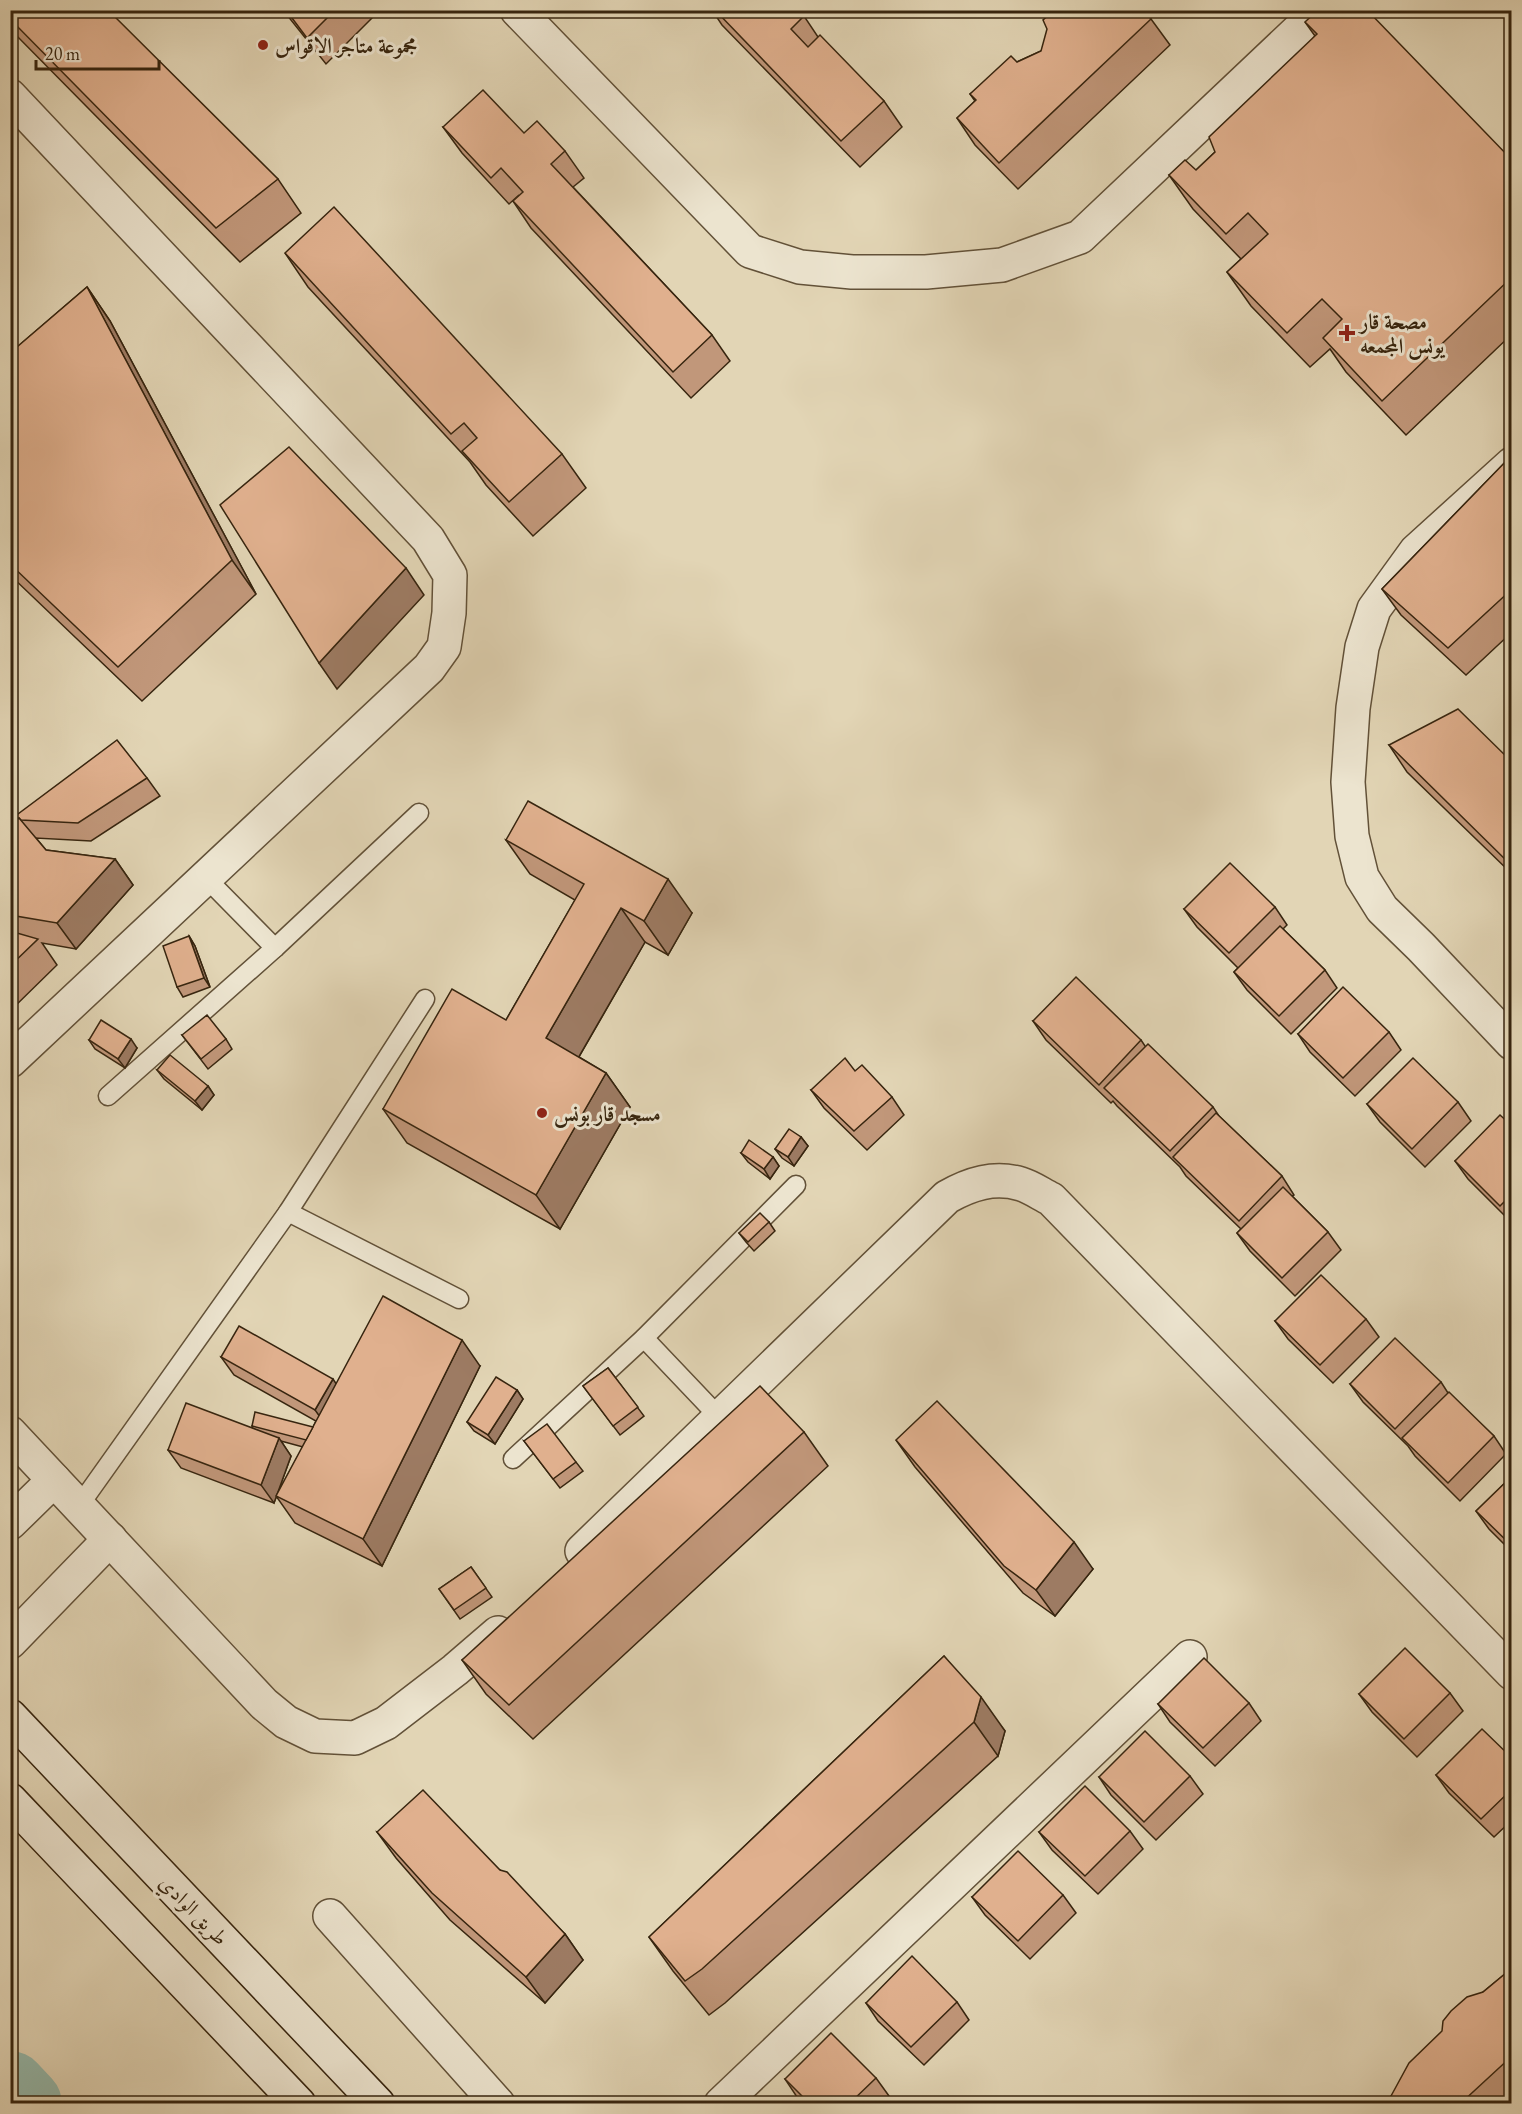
<svg xmlns="http://www.w3.org/2000/svg" width="1522" height="2114" font-family="'EB Garamond',Amiri,serif">
  <rect width="100%" height="100%" fill="#e2d5b5"/>
  <filter id="stains"><feTurbulence type="fractalNoise" baseFrequency=".00333" numOctaves="4"/><feColorMatrix values="0 0 0 0 .2 0 0 0 0 .09 0 0 0 0 .02 0 0 0 .5 -.17"/></filter>
  <radialGradient id="worn" r=".72"><stop offset=".6" stop-color="#630" stop-opacity="0"/><stop offset="1" stop-color="#630" stop-opacity=".3"/></radialGradient>
  <g fill="none" stroke-linecap="round" stroke-linejoin="round">
    <polyline stroke="#95b9ab" stroke-width="74" points="10,2088 25,2104"/>
    <defs>
      <g id="lane">
        <polyline points="206,878 275,948"/>
        <polyline points="108,1096 275,948 419,813"/>
        <polyline points="288,1212 459,1299"/>
        <polyline points="644,1338 720,1418"/>
        <polyline points="513,1459 644,1338 796,1185"/>
        <polyline points="79,1506 288,1212 425,999"/>
      </g>
      <g id="street">
        <polyline points="517,10 750,251 800,267 852,272 926,272 1002,265 1080,237 1320,10"/>
        <polyline points="10,96 428,539 450,575 449,613 444,647 429,668 10,1061"/>
        <polyline points="1512,464 1416,551 1374,609 1362,647 1353,708 1348,782 1352,836 1362,877 1382,909 1421,947 1512,1043"/>
        <polyline points="10,1433 264,1704 286,1722 315,1736 355,1738 386,1723 455,1670 498,1633"/>
        <polyline points="10,1523 54,1480"/>
        <path d="M582,1551L947,1197C970,1184 994,1176 1021,1184C1031,1187 1041,1194 1051,1199L1512,1673"/>
        <polyline points="10,1642 110,1539"/>
        <polyline points="330,1916 498,2104"/>
        <polyline points="721,2104 1190,1657"/>
      </g>
      <g id="secondary">
        <polyline points="10,1716 378,2104"/>
        <polyline points="10,1800 299,2104"/>
      </g>
    </defs>
    <use href="#lane" stroke="#625138" stroke-width="21"/>
    <use href="#street" stroke="#625138" stroke-width="36"/>
    <use href="#secondary" stroke="#37250f" stroke-width="36"/>
    <use href="#lane" stroke="#ece4cf" stroke-width="18"/>
    <use href="#street" stroke="#ece4cf" stroke-width="33"/>
    <use href="#secondary" stroke="#ece4cf" stroke-width="33"/>
  </g>
  <g fill="#c1977a" stroke="#37250f" stroke-width="1.5">
    <polygon points="10,10 278,179 301,213 240,262 10,29"/>
    <polygon points="283,10 380,10 326,64"/>
    <polygon points="712,10 798,10 804,16 818,37 884,101 902,127 860,167 722,25"/>
    <polygon points="1151,19 1170,45 1018,189 975,145 957,118 975,101 970,94 1017,62 1041,51"/>
    <polygon points="1305,22 1512,160 1512,334 1406,435 1346,372 1330,349 1310,367 1251,306 1227,272 1241,259 1193,209 1169,175 1196,170 1215,152 1315,36"/>
    <polygon points="443,127 524,133 565,151 584,178 573,187 712,335 730,361 691,398 531,228 513,201 519,195 509,204 462,153"/>
    <polygon points="285,253 562,454 586,488 533,536 486,485 470,462 308,287"/>
    <polygon points="87,287 110,321 256,594 142,701 10,575 10,353"/>
    <polygon points="1512,455 1512,632 1466,675 1401,615 1382,589"/>
    <polygon points="1389,745 1512,762 1512,874 1407,772"/>
    <polygon points="147,778 160,796 91,841 36,838 46,850 115,859 133,885 76,949 42,943 57,965 10,1011 10,826 13,824 10,819"/>
    <polygon points="506,840 692,913 668,955 645,942 579,1057 606,1073 630,1107 560,1229 407,1143 383,1109 506,1020 575,900 530,874"/>
    <polygon points="1275,907 1287,925 1283,929 1325,970 1337,988 1291,1034 1247,990 1234,972 1238,968 1197,927 1184,909"/>
    <polygon points="189,936 195,946 210,987 183,997 177,987"/>
    <polygon points="1033,1021 1141,1040 1145,1046 1213,1107 1219,1116 1282,1176 1294,1195 1292,1196 1328,1232 1341,1250 1295,1296 1250,1251 1237,1233 1241,1229 1186,1176 1180,1167 1117,1106 1113,1101 1111,1103 1046,1040"/>
    <polygon points="1389,1032 1401,1050 1355,1096 1310,1052 1298,1034"/>
    <polygon points="182,1035 226,1039 232,1049 208,1069"/>
    <polygon points="89,1040 137,1048 125,1068 95,1049"/>
    <polygon points="157,1070 208,1086 214,1095 202,1110 164,1079"/>
    <polygon points="811,1090 892,1097 904,1115 867,1150 824,1108"/>
    <polygon points="1458,1102 1471,1121 1425,1167 1380,1122 1367,1104"/>
    <polygon points="1512,1126 1512,1223 1468,1179 1455,1161"/>
    <polygon points="801,1137 808,1146 794,1166 782,1158 775,1149"/>
    <polygon points="741,1153 773,1157 779,1166 770,1179 748,1162"/>
    <polygon points="769,1222 775,1231 754,1251 746,1242 739,1233"/>
    <polygon points="1366,1319 1379,1337 1333,1383 1288,1339 1275,1321"/>
    <polygon points="221,1357 336,1384 480,1366 382,1566 295,1523 276,1496 303,1447 281,1441 291,1456 274,1503 181,1468 168,1450 253,1429 252,1426 313,1427 316,1421 234,1375"/>
    <polygon points="608,1368 644,1416 620,1435 583,1386"/>
    <polygon points="1441,1382 1448,1393 1494,1436 1506,1454 1460,1501 1415,1456 1408,1446 1363,1402 1350,1384"/>
    <polygon points="517,1390 523,1399 495,1444 474,1431 467,1422"/>
    <polygon points="804,1432 828,1466 533,1739 486,1694 462,1660"/>
    <polygon points="896,1440 1093,1569 1055,1616 1023,1593 915,1467"/>
    <polygon points="524,1441 576,1462 583,1471 560,1488"/>
    <polygon points="1512,1476 1512,1552 1489,1529 1476,1511"/>
    <polygon points="471,1567 492,1597 460,1619 439,1589"/>
    <polygon points="944,1656 1005,1731 998,1756 725,2003 709,2015 673,1971 649,1937"/>
    <polygon points="1450,1693 1463,1711 1417,1757 1372,1712 1359,1694"/>
    <polygon points="1249,1703 1261,1721 1215,1766 1170,1722 1158,1704"/>
    <polygon points="1512,1758 1512,1820 1494,1837 1449,1793 1436,1775"/>
    <polygon points="1190,1776 1203,1794 1156,1840 1111,1795 1099,1777"/>
    <polygon points="1130,1831 1143,1849 1098,1894 1052,1850 1039,1832"/>
    <polygon points="377,1832 500,1870 565,1934 583,1960 545,2003 450,1920 396,1858"/>
    <polygon points="1063,1895 1076,1913 1030,1959 985,1915 972,1897"/>
    <polygon points="1512,1968 1512,2100 1507,2103 1396,2103 1391,2096 1483,1992"/>
    <polygon points="957,2002 969,2020 924,2065 878,2021 866,2003"/>
    <polygon points="876,2078 889,2096 881,2103 804,2103 797,2097 785,2079"/>
  </g>
  <g fill="#9d7b63" stroke="#37250f" stroke-width="1.5">
    <polygon points="87,287 110,321 256,594 232,560"/>
    <polygon points="406,568 424,595 337,689 319,663"/>
    <polygon points="115,859 133,885 76,949 57,923"/>
    <polygon points="668,879 692,913 668,955 644,921"/>
    <polygon points="621,908 645,942 570,1072 546,1038"/>
    <polygon points="189,936 195,946 210,987 204,978"/>
    <polygon points="131,1039 137,1048 125,1068 118,1059"/>
    <polygon points="606,1073 630,1107 560,1229 536,1195"/>
    <polygon points="208,1086 214,1095 202,1110 195,1101"/>
    <polygon points="801,1137 808,1146 794,1166 788,1157"/>
    <polygon points="773,1157 779,1166 770,1179 764,1169"/>
    <polygon points="462,1340 480,1366 382,1566 363,1539"/>
    <polygon points="333,1379 345,1397 328,1428 315,1410"/>
    <polygon points="517,1390 523,1399 495,1444 488,1435"/>
    <polygon points="279,1438 291,1456 274,1503 261,1485"/>
    <polygon points="1074,1542 1093,1569 1055,1616 1036,1590"/>
    <polygon points="981,1697 1005,1731 998,1756 974,1722"/>
    <polygon points="565,1934 583,1960 545,2003 526,1977"/>
  </g>
  <g fill="#e0b08e" stroke="#37250f" stroke-width="1.5">
    <polygon points="10,10 108,10 278,179 216,228 10,19"/>
    <polygon points="286,10 335,10 307,38"/>
    <polygon points="715,10 798,10 804,16 791,29 808,47 820,35 884,101 841,141"/>
    <polygon points="1055,10 1143,10 1151,19 999,163 957,118 976,100 970,94 1011,56 1017,62 1041,51 1047,29 1043,20"/>
    <polygon points="1318,10 1367,10 1512,160 1512,277 1382,401 1323,338 1342,319 1322,299 1287,333 1227,272 1268,234 1248,213 1226,234 1169,175 1185,160 1196,170 1215,152 1209,137 1317,34 1305,22"/>
    <polygon points="483,90 524,133 537,121 565,151 551,164 712,335 673,372 513,201 523,192 501,168 491,178 443,127"/>
    <polygon points="334,207 562,454 509,502 462,451 477,438 464,423 451,434 285,253"/>
    <polygon points="87,287 232,560 118,667 10,564 10,353"/>
    <polygon points="289,447 406,568 319,663 220,505"/>
    <polygon points="1512,455 1512,589 1448,648 1382,589"/>
    <polygon points="1458,709 1512,762 1512,866 1389,745"/>
    <polygon points="117,740 147,778 78,823 21,820 19,818 18,820 10,820"/>
    <polygon points="528,801 668,879 644,921 621,908 546,1038 606,1073 536,1195 383,1109 452,989 506,1020 584,884 506,840"/>
    <polygon points="19,818 46,850 115,859 57,923 10,915 10,826"/>
    <polygon points="1230,863 1275,907 1229,953 1184,909"/>
    <polygon points="1280,926 1325,970 1279,1016 1234,972"/>
    <polygon points="10,931 38,939 10,966"/>
    <polygon points="189,936 204,978 177,987 163,946"/>
    <polygon points="1076,977 1141,1040 1099,1085 1033,1021"/>
    <polygon points="1343,987 1389,1032 1343,1078 1298,1034"/>
    <polygon points="207,1015 226,1039 201,1059 182,1035"/>
    <polygon points="101,1020 131,1039 118,1059 89,1040"/>
    <polygon points="1148,1044 1213,1107 1170,1151 1104,1088"/>
    <polygon points="170,1055 208,1086 195,1101 157,1070"/>
    <polygon points="845,1058 855,1071 862,1065 892,1097 854,1131 811,1090"/>
    <polygon points="1413,1058 1458,1102 1412,1149 1367,1104"/>
    <polygon points="1216,1113 1282,1176 1239,1221 1173,1157"/>
    <polygon points="1500,1115 1512,1126 1512,1194 1500,1206 1455,1161"/>
    <polygon points="789,1129 801,1137 788,1157 775,1149"/>
    <polygon points="749,1140 773,1157 764,1169 741,1153"/>
    <polygon points="1283,1187 1328,1232 1282,1278 1237,1233"/>
    <polygon points="760,1213 769,1222 748,1242 739,1233"/>
    <polygon points="1321,1275 1366,1319 1320,1365 1275,1321"/>
    <polygon points="383,1296 462,1340 363,1539 276,1496"/>
    <polygon points="239,1326 333,1379 315,1410 221,1357"/>
    <polygon points="1395,1338 1441,1382 1395,1429 1350,1384"/>
    <polygon points="608,1368 638,1407 613,1426 583,1386"/>
    <polygon points="496,1377 517,1390 488,1435 467,1422"/>
    <polygon points="760,1386 804,1432 509,1705 462,1660"/>
    <polygon points="1449,1392 1494,1436 1448,1483 1402,1438"/>
    <polygon points="937,1401 1074,1542 1036,1590 1004,1566 896,1440"/>
    <polygon points="186,1403 279,1438 261,1485 168,1450"/>
    <polygon points="255,1412 313,1427 306,1440 252,1426"/>
    <polygon points="547,1424 576,1462 553,1479 524,1441"/>
    <polygon points="1512,1476 1512,1546 1476,1511"/>
    <polygon points="471,1567 486,1588 454,1610 439,1589"/>
    <polygon points="1405,1648 1450,1693 1404,1739 1359,1694"/>
    <polygon points="944,1656 981,1697 974,1722 702,1969 685,1981 649,1937"/>
    <polygon points="1204,1658 1249,1703 1203,1748 1158,1704"/>
    <polygon points="1482,1729 1512,1758 1512,1789 1481,1819 1436,1775"/>
    <polygon points="1145,1731 1190,1776 1144,1822 1099,1777"/>
    <polygon points="1085,1786 1130,1831 1085,1876 1039,1832"/>
    <polygon points="423,1790 500,1870 507,1872 565,1934 526,1977 432,1893 377,1832"/>
    <polygon points="1018,1851 1063,1895 1018,1941 972,1897"/>
    <polygon points="912,1956 957,2002 911,2047 866,2003"/>
    <polygon points="1512,1968 1512,2056 1461,2103 1398,2103 1391,2096 1409,2063 1442,2031 1443,2021 1451,2011 1467,1997 1483,1992"/>
    <polygon points="831,2033 876,2078 850,2103 809,2103 785,2079"/>
  </g>
  <g fill="#8f2418" stroke="#ece4cf" stroke-width="2">
    <circle cx="263" cy="45" r="6"/>
    <path d="M1344 324h6v6h6v6h-6v6h-6v-6h-6v-6h6z"/>
    <circle cx="542" cy="1113" r="6"/>
  </g>
  <g text-anchor="middle" dominant-baseline="central" stroke-width="6" stroke-linejoin="round" paint-order="stroke">
    <g font-size="21" font-weight="bold" fill="#37250f" stroke="#ece4cf" text-anchor="start">
      <text x="275" y="45">مجموعة متاجر الاقواس</text>
      <text x="1360" y="321">مصحة قار<tspan x="1360" dy="24">يونس المجمعه</tspan></text>
      <text x="554" y="1113">مسجد قار بونس</text>
    </g>
    <g font-size="21" fill="#37250f" stroke="#ece4cf">
      <text transform="translate(194 1910) rotate(46)">طريق الوادي</text>
    </g>
  </g>
  <rect width="1522" height="2114" fill="none" stroke="#e2d5b5" stroke-width="36"/>
  <rect x="12" y="12" width="1498" height="2090" fill="none" stroke="#37250f" stroke-width="3"/>
  <rect x="18" y="18" width="1486" height="2078" fill="none" stroke="#37250f" stroke-width="1.5"/>
  <path d="M36 60v9h123v-9" fill="none" stroke="#37250f" stroke-width="3"/>
  <text x="45" y="60" font-size="18" fill="#37250f" stroke="#ece4cf" stroke-width="4.5" paint-order="stroke">20 m</text>
  <rect width="100%" height="100%" filter="url(#stains)"/>
  <rect width="100%" height="100%" fill="url(#worn)"/>
</svg>
